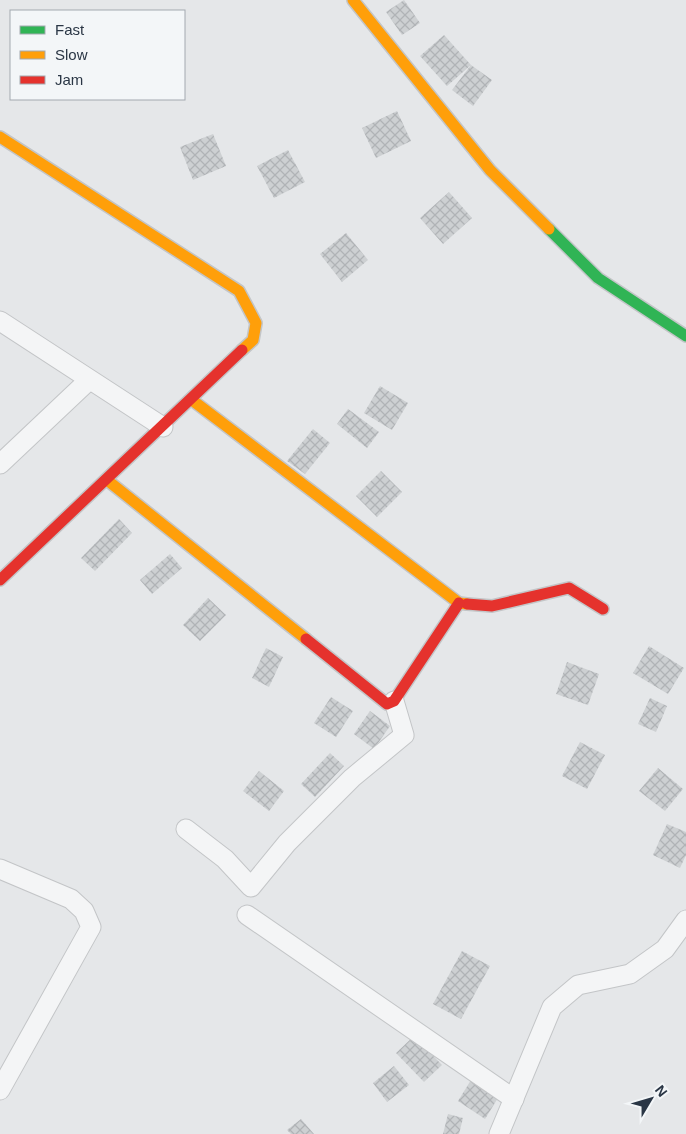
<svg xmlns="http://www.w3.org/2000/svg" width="686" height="1134" font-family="Arial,sans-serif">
  <defs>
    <pattern id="building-cross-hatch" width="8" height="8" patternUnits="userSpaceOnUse" patternTransform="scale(1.25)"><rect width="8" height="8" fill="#cdd0d2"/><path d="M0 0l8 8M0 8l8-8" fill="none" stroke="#b0b3b6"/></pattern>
  </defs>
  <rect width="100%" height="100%" fill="#e5e7e9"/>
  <g fill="url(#building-cross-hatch)">
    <polygon points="404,0 420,23 402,35 386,12"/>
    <polygon points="444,35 471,65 492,80 473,106 452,90 471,65 447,86 420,56"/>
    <polygon points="397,111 411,141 376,158 362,128"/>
    <polygon points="213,134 226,166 193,180 180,147"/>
    <polygon points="288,150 305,182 274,198 257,166"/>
    <polygon points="449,192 472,218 443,244 420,218"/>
    <polygon points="346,233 368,260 342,282 320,254"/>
    <polygon points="380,386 408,403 392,430 364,413"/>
    <polygon points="348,409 379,432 367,448 337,424"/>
    <polygon points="313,429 330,443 305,474 287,461"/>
    <polygon points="381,471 402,492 377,517 356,496"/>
    <polygon points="119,519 132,533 95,571 81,558"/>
    <polygon points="170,554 182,568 152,594 140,580"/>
    <polygon points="208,598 226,615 200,641 183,625"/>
    <polygon points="649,646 684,668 668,694 633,673"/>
    <polygon points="266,648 283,657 269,687 252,678"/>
    <polygon points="567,662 599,674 588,705 556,694"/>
    <polygon points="331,697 353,711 336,737 314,723"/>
    <polygon points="650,698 667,706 656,732 638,724"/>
    <polygon points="370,711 390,726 374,749 354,734"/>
    <polygon points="580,742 605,755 587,789 562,776"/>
    <polygon points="330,753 344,766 315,797 301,784"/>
    <polygon points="658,768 683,789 665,811 639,791"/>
    <polygon points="259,771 284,791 269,811 243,791"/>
    <polygon points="667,824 686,832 686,855 680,868 653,855"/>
    <polygon points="462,951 490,966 461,1019 433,1004"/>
    <polygon points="414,1036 442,1065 424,1082 396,1053"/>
    <polygon points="394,1066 409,1085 387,1102 373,1083"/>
    <polygon points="471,1080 498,1098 485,1119 458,1101"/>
    <polygon points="448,1114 463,1118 459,1134 443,1134"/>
    <polygon points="301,1119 314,1134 291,1134 287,1130"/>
  </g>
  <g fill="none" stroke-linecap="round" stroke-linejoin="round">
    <defs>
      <g id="street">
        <polyline points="0,321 163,427"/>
        <polyline points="0,464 89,380"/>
        <polyline points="186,829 225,859 251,887 287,843 352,778 404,735 394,701"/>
        <polyline points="0,869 71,899 84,911 91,927 0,1090"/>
        <polyline points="247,915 514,1099"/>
        <polyline points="499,1134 552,1007 578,985 630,974 665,949 686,920"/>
      </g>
      <polyline id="fast" points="549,229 598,278 686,336"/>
      <g id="slow">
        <polyline points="353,0 490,170 549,229"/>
        <polyline points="0,137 239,291 256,323 253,340 242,350"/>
        <polyline points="192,400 459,603 467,604"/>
        <polyline points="107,480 306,639"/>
      </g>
      <g id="jam">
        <polyline points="0,580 242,350"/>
        <polyline points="467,604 492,606 569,588 603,609"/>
        <polyline points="306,639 387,704 394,701 459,603"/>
      </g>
    </defs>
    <use href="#street" stroke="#c3c5c7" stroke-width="21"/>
    <use href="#fast" stroke="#c3c5c7" stroke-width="14"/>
    <use href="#slow" stroke="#c3c5c7" stroke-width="14"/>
    <use href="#jam" stroke="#c3c5c7" stroke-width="14"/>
    <use href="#street" stroke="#f4f5f6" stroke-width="19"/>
    <use href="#fast" stroke="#30b455" stroke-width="11"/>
    <use href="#slow" stroke="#ff9f0a" stroke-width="11"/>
    <use href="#jam" stroke="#e5322d" stroke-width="11"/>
  </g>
  <rect x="10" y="10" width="175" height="90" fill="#f3f6f8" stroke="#a3a9b0"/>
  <rect x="20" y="26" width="25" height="8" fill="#30b455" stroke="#a3a9b0"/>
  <text x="55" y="35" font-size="15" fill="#2a3645">Fast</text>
  <rect x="20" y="51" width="25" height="8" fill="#ff9f0a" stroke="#a3a9b0"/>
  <text x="55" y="60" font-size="15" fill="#2a3645">Slow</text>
  <rect x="20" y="76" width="25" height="8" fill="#e5322d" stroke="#a3a9b0"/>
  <text x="55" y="85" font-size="15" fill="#2a3645">Jam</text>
  <g transform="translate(651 1099) rotate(52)" stroke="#f3f6f8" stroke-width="4" paint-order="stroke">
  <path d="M0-4L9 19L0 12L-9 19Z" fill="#2a3645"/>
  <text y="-8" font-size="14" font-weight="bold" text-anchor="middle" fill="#2a3645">N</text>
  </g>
</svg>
